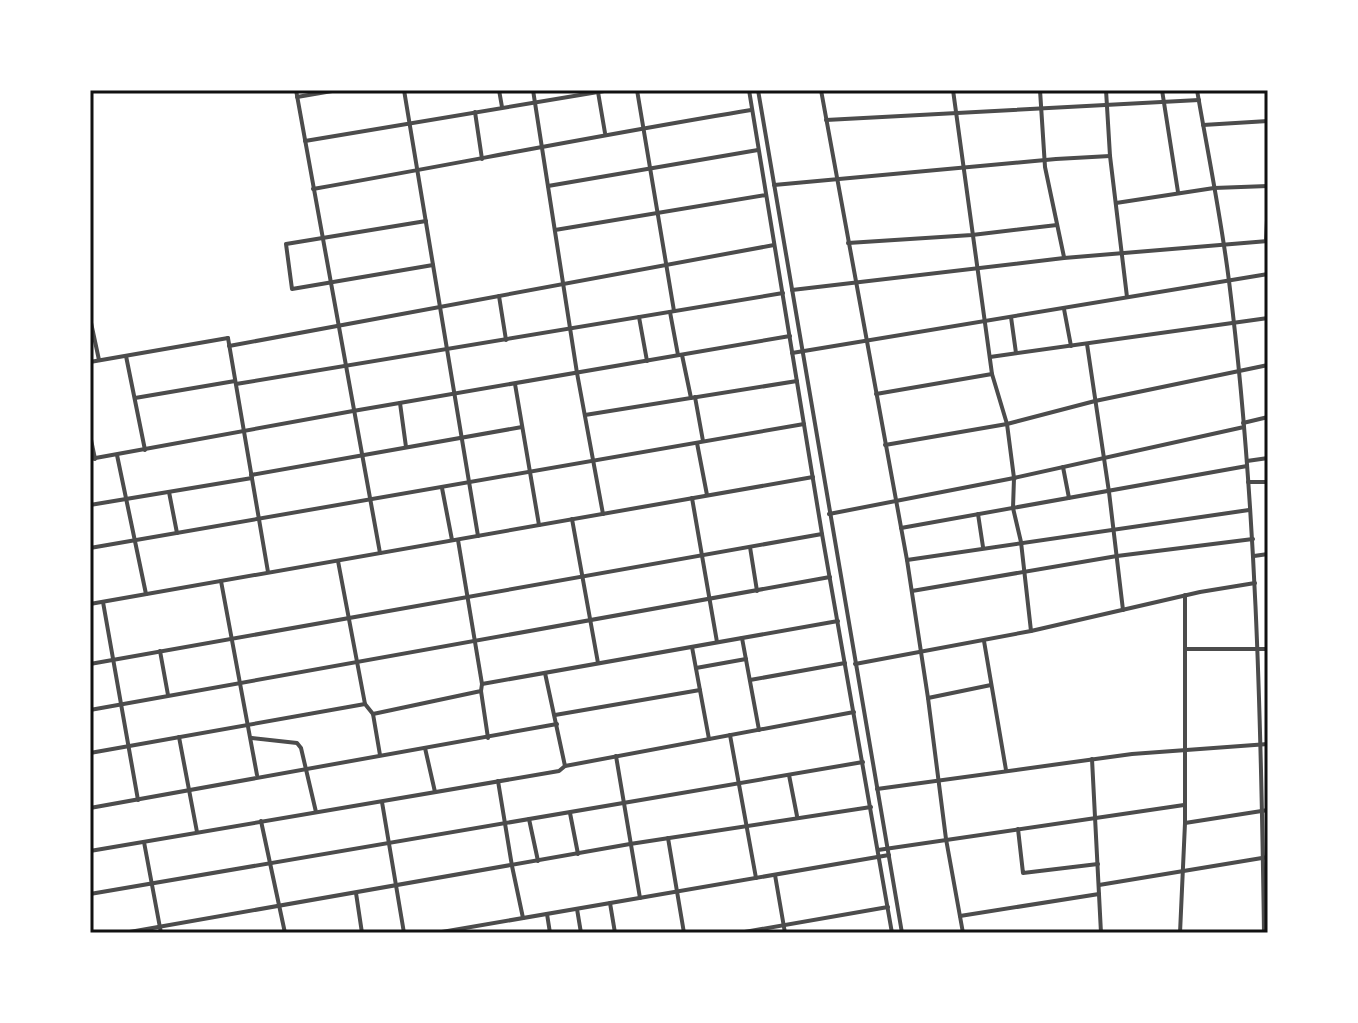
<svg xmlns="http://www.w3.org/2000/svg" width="1358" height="1023" font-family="Merriweather,serif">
  <rect width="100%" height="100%" fill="#fff"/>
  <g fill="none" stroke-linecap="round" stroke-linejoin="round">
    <g stroke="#4c4c4c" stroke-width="4">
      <polyline points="296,90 380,553"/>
      <polyline points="404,90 478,536"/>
      <polyline points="499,90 502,107"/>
      <polyline points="533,90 577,373 603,514"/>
      <polyline points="637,90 674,311"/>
      <polyline points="821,90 907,560 928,698 946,839 963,933"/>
      <polyline points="953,90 992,374 1007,424 1014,478 1013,508 1021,542 1031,631"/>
      <polyline points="1040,90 1045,167 1064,257"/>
      <polyline points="1106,90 1110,156 1127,297"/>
      <polyline points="1162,90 1178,192"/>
      <path d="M1197,90C1208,154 1221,217 1229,281C1256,497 1261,715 1264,933"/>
      <polyline points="598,92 605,133"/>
      <polyline points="297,97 338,90"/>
      <polyline points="475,112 482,159"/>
      <polyline points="826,120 1199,100"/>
      <polyline points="1203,125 1268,121"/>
      <polyline points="305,141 610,90"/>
      <polyline points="774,185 1056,159 1110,156"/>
      <polyline points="548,186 758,150"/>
      <path d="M313,189C460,163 605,134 751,110"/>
      <polyline points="1116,203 1214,188 1268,186"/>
      <polyline points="426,221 286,244 292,289 433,265"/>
      <polyline points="555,230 766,195"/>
      <polyline points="1266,241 1268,200"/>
      <polyline points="848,243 972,235 1057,225"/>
      <polyline points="792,290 1064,258 1268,241"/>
      <polyline points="499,296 506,340"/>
      <polyline points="1064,309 1071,346"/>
      <polyline points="670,312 678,355"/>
      <polyline points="639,317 647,361"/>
      <polyline points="1011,317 1016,353"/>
      <polyline points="90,318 99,360"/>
      <polyline points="1087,344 1109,492 1123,610"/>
      <polyline points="229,346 774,245"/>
      <polyline points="792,353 1268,274"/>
      <polyline points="682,355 691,398"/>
      <polyline points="126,356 145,450"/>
      <polyline points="990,357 1268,318"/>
      <polyline points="90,362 228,338"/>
      <polyline points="236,384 783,293"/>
      <polyline points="515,384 539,525"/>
      <polyline points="876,394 992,374"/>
      <polyline points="695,397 703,441"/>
      <polyline points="135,398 235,381"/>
      <polyline points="400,403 406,447"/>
      <polyline points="585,415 797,381"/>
      <polyline points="1243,423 1268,417"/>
      <polyline points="90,435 95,459"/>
      <polyline points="697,443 707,495"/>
      <polyline points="885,445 1007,424 1095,401 1268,365"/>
      <polyline points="117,455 146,594"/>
      <polyline points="90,459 353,411 790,336"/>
      <polyline points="1247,461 1268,458"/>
      <polyline points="1063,467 1069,498"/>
      <polyline points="251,475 522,427"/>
      <polyline points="1248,482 1268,482"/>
      <polyline points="442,488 452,540"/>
      <polyline points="169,492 177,533"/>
      <polyline points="692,498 717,642"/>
      <polyline points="90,505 252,478"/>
      <polyline points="829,514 1014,478 1244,427"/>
      <polyline points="978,514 983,547"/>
      <polyline points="572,519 598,663"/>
      <polyline points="901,528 1247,466"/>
      <polyline points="458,540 482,684"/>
      <polyline points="750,547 757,591"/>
      <polyline points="90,548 804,424"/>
      <polyline points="1254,556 1268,554"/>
      <polyline points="907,560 1249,510"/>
      <polyline points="338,561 365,704"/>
      <polyline points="221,581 257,775"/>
      <polyline points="912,591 1117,556 1253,539"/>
      <polyline points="103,602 138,800"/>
      <polyline points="742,638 759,730"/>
      <polyline points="984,641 1006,770"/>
      <polyline points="692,647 709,739"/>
      <polyline points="1186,649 1268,649"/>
      <polyline points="160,651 168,695"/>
      <polyline points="90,664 822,534"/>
      <polyline points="855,664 1031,631 1200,592 1255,583"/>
      <polyline points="696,668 746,659"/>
      <polyline points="545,673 565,766"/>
      <polyline points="750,680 845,663"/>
      <polyline points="481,691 488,738"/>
      <polyline points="928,698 991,685"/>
      <polyline points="90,710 830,577"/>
      <polyline points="373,714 380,755"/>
      <polyline points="555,715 700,690"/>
      <polyline points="730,735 756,878"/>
      <polyline points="179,737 197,832"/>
      <polyline points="252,738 297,743 301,748 316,812"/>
      <polyline points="425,748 435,792"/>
      <polyline points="90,753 365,704 373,714 481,691 482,684 838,621"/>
      <polyline points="616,756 640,898"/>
      <polyline points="1092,759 1101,933"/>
      <polyline points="789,775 797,816"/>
      <polyline points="498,781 512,866 523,918"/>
      <polyline points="877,789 1132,754 1268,744"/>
      <polyline points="382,802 404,933"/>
      <polyline points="90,808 557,724"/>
      <polyline points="570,813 578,854"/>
      <polyline points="529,819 538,861"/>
      <polyline points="261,821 285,933"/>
      <polyline points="1185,823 1268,810"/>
      <polyline points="1018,829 1023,873 1098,864"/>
      <polyline points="668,838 684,933"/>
      <polyline points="144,842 161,933"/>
      <polyline points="878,850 1184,805"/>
      <polyline points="90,851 559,771 565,766 854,712"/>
      <polyline points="775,875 785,933"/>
      <polyline points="1099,885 1268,857"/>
      <polyline points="356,893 362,933"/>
      <polyline points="90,894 863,762"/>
      <polyline points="610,903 615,933"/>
      <polyline points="577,909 581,933"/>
      <polyline points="547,914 550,933"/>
      <polyline points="960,916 1099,894"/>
      <polyline points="124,933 630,844 871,807"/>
      <polyline points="739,933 888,907"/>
      <polyline points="1180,933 1185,823 1185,595"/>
    </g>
    <g stroke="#4c4c4c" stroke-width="4">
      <polyline points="749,90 822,534 892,933"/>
      <polyline points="758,90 902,933"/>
      <polyline points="228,338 268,572"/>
      <polyline points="90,604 813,477"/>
      <polyline points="436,933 889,855"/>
    </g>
  </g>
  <rect width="1358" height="1023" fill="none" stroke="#ffffff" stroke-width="184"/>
  <rect x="92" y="92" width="1174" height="839" fill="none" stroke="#111" stroke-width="3"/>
</svg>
